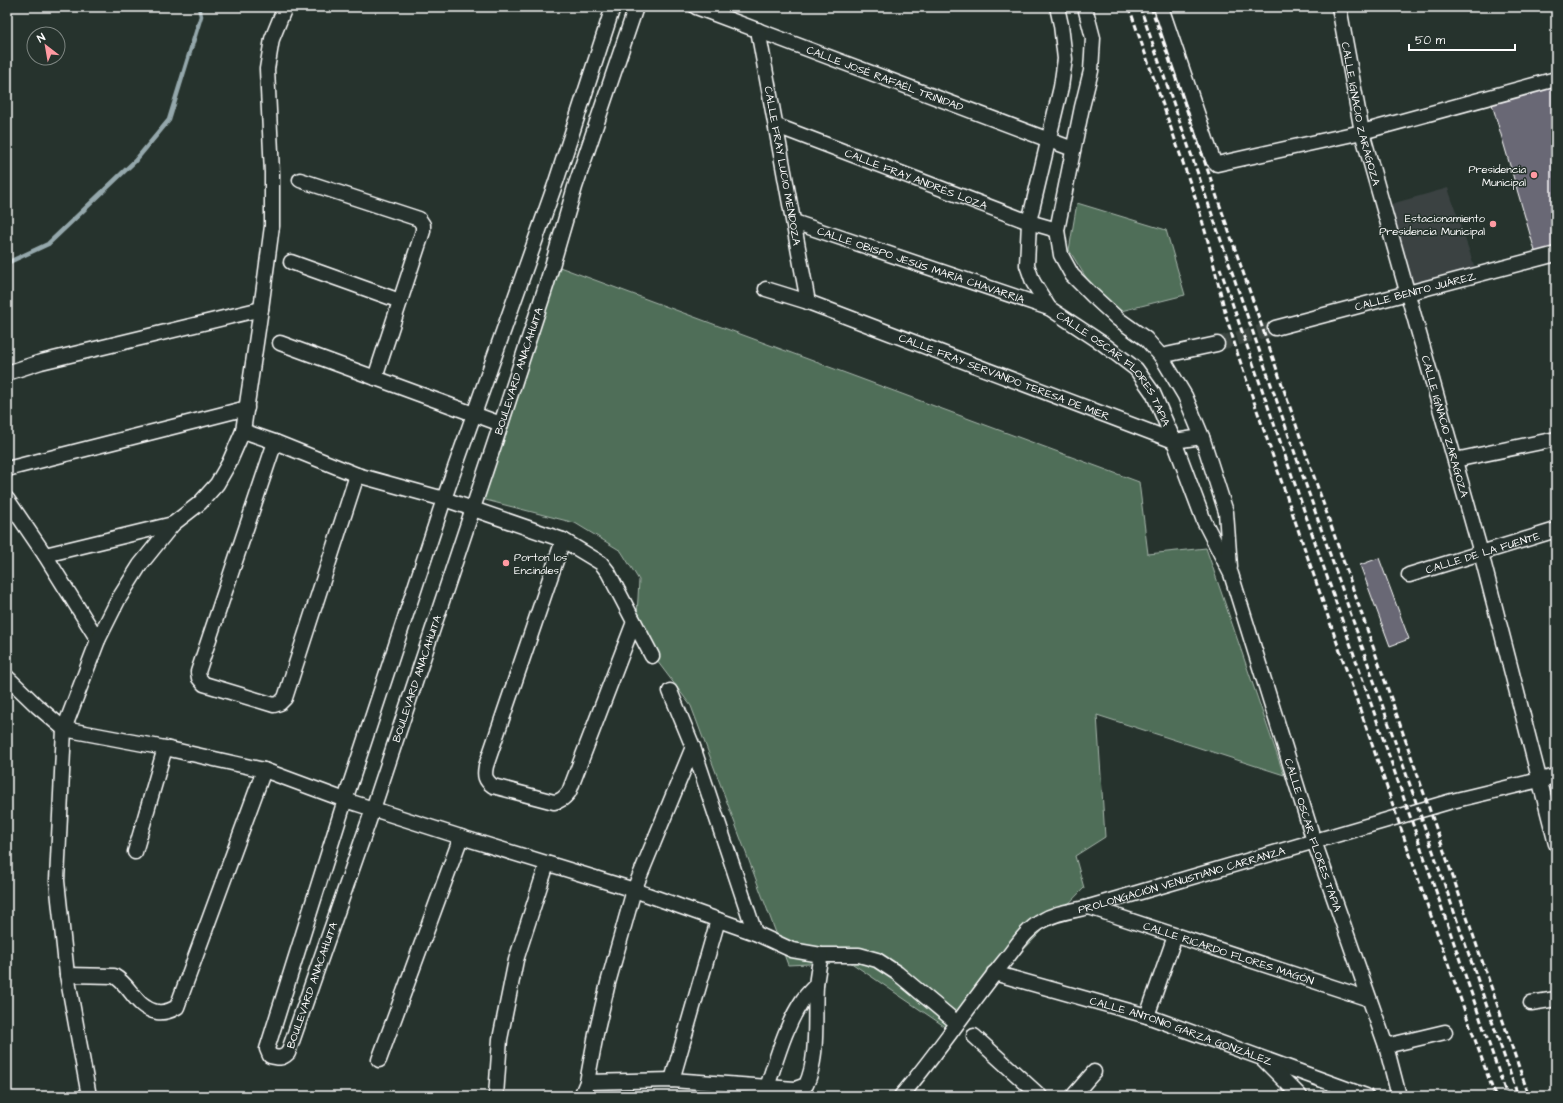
<svg xmlns="http://www.w3.org/2000/svg" width="1563" height="1103" font-family="'Architects Daughter',sans-serif">
  <rect width="100%" height="100%" fill="#26332d"/>
  <filter id="ink" filterUnits="userSpaceOnUse"><feTurbulence type="fractalNoise" baseFrequency=".025" numOctaves="2"/><feDisplacementMap in="SourceGraphic" scale="8" xChannelSelector="R" yChannelSelector="G"/><feConvolveMatrix kernelMatrix="1 2 1 2 8 2 1 2 1" color-interpolation-filters="sRGB"/></filter>
  <g filter="url(#ink)">
    <polygon fill="#3a4342" points="1448,188 1477,274 1408,292 1384,206"/>
    <g fill="#4f6e58" stroke="#a7b6ac">
      <polygon points="1077,203 1166,230 1185,295 1121,311 1090,284 1069,250"/>
      <polygon points="557,266 1139,482 1148,554 1206,548 1284,775 1097,715 1105,837 1075,856 1084,888 947,1028 850,962 788,965 691,706 636,633 639,580 621,551 575,523 470,496"/>
    </g>
    <g fill="none" stroke-linecap="round" stroke-linejoin="round">
      <polyline stroke="#95a8ac" stroke-width="4.5" points="7,263 48,244 135,161 169,120 201,16 199,7"/>
    </g>
    <g fill="#696874" stroke="#fff">
      <polygon points="1556,79 1556,253 1537,258 1490,97"/>
      <polygon points="1379,558 1409,639 1390,646 1360,565"/>
    </g>
    <g fill="none" stroke-linecap="round" stroke-linejoin="round">
      <polyline stroke="#3c4742" stroke-width="14" stroke-dasharray="14 7" stroke-linecap="butt" points="1217,344 1275,328"/>
      <defs>
        <g id="minor">
          <path id="s1" d="M613,7L556,182L444,499L345,800L267,1049L270,1056C278,1058 282,1059 288,1053L373,809L501,424L547,283L575,187L636,7"/>
          <path id="s2" d="M696,7L1073,149"/>
          <path id="s3" d="M1057,7L1061,25L1065,59L1061,87L1029,222L1027,265L1033,282L1049,308L1102,343L1136,369L1153,393L1174,441L1204,521L1231,574L1314,841L1386,1046L1399,1096"/>
          <polyline points="1085,7 1093,38 1091,71 1082,107 1057,230 1061,255 1072,275 1093,296 1118,319 1146,339 1161,356 1185,396 1202,437 1226,512 1230,567"/>
          <polyline points="1161,7 1213,160 1217,164 1362,132 1556,79"/>
          <path id="s4" d="M1339,7L1362,132L1481,553L1556,844"/>
          <path id="s5" d="M758,30L808,302"/>
          <path id="s6" d="M777,126L1029,222L1057,230"/>
          <polyline points="300,180 419,219 423,225 423,231 375,378"/>
          <path id="s7" d="M794,222L1049,308"/>
          <polyline points="291,262 400,301"/>
          <path id="s8" d="M766,289L808,302L1174,441L1202,437"/>
          <path id="s9" d="M1275,328L1556,254"/>
          <polyline points="280,343 501,424"/>
          <polyline points="1161,356 1217,344"/>
          <polyline points="7,375 10,372 41,362 261,309"/>
          <polyline points="243,431 275,442 357,475 444,499 563,540 601,563 608,572 652,656"/>
          <polyline points="275,442 198,672 199,678 204,684 274,705 280,703 285,698 357,475"/>
          <polyline points="1455,460 1556,439"/>
          <polyline points="7,469 247,408"/>
          <polyline points="7,499 45,555 98,640"/>
          <path d="M563,540L486,766C484,776 485,780 493,786L554,802C561,801 564,798 569,792L634,622"/>
          <polyline points="45,555 173,524"/>
          <path id="s10" d="M1409,575L1556,530"/>
          <polyline points="7,677 37,706 64,729 165,748 264,770 345,800 461,837 634,890 755,933 792,950 821,955 859,955 877,960 897,973 957,1023"/>
          <polyline points="670,691 693,747 755,933"/>
          <polyline points="135,852 165,748"/>
          <path id="s11" d="M1089,907L1369,999"/>
          <path id="s12" d="M994,973L1147,1016L1366,1096"/>
          <path d="M67,975L114,976C132,986 134,1007 157,1012C165,1013 170,1011 177,1007L264,770"/>
          <polyline points="1531,1003 1556,999"/>
          <polyline points="1147,1016 1175,936"/>
          <polyline points="974,1036 1040,1096"/>
          <polyline points="1386,1046 1445,1032"/>
          <polyline points="379,1060 461,837"/>
          <polyline points="1264,1060 1300,1096"/>
          <polyline points="672,1080 718,920"/>
          <path d="M587,1082L672,1080L795,1089L806,1085C819,1058 814,1016 816,986C817,976 819,965 821,955"/>
          <path d="M767,1087C777,1058 785,1027 802,1001C806,995 811,990 816,985"/>
          <polyline points="89,1096 67,975 57,881 64,729 98,640 118,600 140,565 173,524 200,503 217,484 229,463 243,431 261,309 272,226 272,173 267,69 272,39 285,7"/>
          <polyline points="496,1096 500,1039 516,960 547,864"/>
          <polyline points="581,1096 587,1082 596,1034 608,983 634,890 693,747"/>
          <path id="s13" d="M901,1096C939,1052 970,1003 1007,958C1017,945 1027,929 1042,921C1056,912 1073,911 1089,907L1452,801L1556,776"/>
          <polyline points="1073,1096 1094,1072"/>
        </g>
      </defs>
      <use href="#minor" stroke="#fff" stroke-width="17"/>
      <use href="#minor" stroke="#26332d" stroke-width="14"/>
      <g stroke="#fff" stroke-width="3" stroke-dasharray="6 3" stroke-linecap="butt">
        <polyline points="1129,7 1198,206 1209,245 1226,316 1238,355 1429,910 1495,1096"/>
        <polyline points="1140,7 1518,1096"/>
        <polyline points="1151,7 1529,1096"/>
        <polyline points="1220,268 1507,1096"/>
      </g>
    </g>
  </g>
  <g fill="#ff9aa2" stroke="#26332d" stroke-width="1.5">
    <circle cx="1534" cy="175" r="4"/>
    <circle cx="1493" cy="224" r="4"/>
    <circle cx="506" cy="563" r="4"/>
  </g>
  <g text-anchor="middle" dominant-baseline="central" stroke-width="3" stroke-linejoin="round" paint-order="stroke">
    <g font-size="11" fill="#fff" stroke="#26332d">
      <text stroke="none"><textPath href="#s2" startOffset="202">CALLE JOSÉ RAFAÉL TRINIDAD</textPath></text>
      <text stroke="none"><textPath href="#s4" startOffset="109">CALLE IGNACIO ZARAGOZA</textPath></text>
      <text stroke="none"><textPath href="#s5" startOffset="138">CALLE FRAY LUCIO MENDOZA</textPath></text>
      <text stroke="none"><textPath href="#s6" startOffset="149">CALLE FRAY ANDRÉS LOZA</textPath></text>
      <text stroke="none"><textPath href="#s7" startOffset="134">CALLE OBISPO JESÚS MARÍA CHAVARRÍA</textPath></text>
      <text stroke="none"><textPath href="#s9" startOffset="145">CALLE BENITO JUÁREZ</textPath></text>
      <text stroke="none"><textPath href="#s3" startOffset="402">CALLE OSCAR FLORES TAPIA</textPath></text>
      <text stroke="none"><textPath href="#s1" startOffset="1845">BOULEVARD ANACAHUITA</textPath></text>
      <text stroke="none"><textPath href="#s8" startOffset="254">CALLE FRAY SERVANDO TERESA DE MIER</textPath></text>
      <text stroke="none"><textPath href="#s4" startOffset="433">CALLE IGNACIO ZARAGOZA</textPath></text>
      <text stroke="none"><textPath href="#s10" startOffset="77">CALLE DE LA FUENTE</textPath></text>
      <text stroke="none"><textPath href="#s1" startOffset="1521">BOULEVARD ANACAHUITA</textPath></text>
      <text stroke="none"><textPath href="#s3" startOffset="918">CALLE OSCAR FLORES TAPIA</textPath></text>
      <text stroke="none"><textPath href="#s13" startOffset="371">PROLONGACIÓN VENUSTIANO CARRANZA</textPath></text>
      <text stroke="none"><textPath href="#s11" startOffset="147">CALLE RICARDO FLORES MAGÓN</textPath></text>
      <text stroke="none"><textPath href="#s1" startOffset="1197">BOULEVARD ANACAHUITA</textPath></text>
      <text stroke="none"><textPath href="#s12" startOffset="196">CALLE ANTONIO GARZA GONZÁLEZ</textPath></text>
    </g>
    <g font-size="11" fill="#fff" stroke="#26332d" text-anchor="end">
      <text x="1526" y="169">Presidencia<tspan x="1526" dy="13">Municipal</tspan></text>
      <text x="1485" y="218">Estacionamiento<tspan x="1485" dy="13">Presidencia Municipal</tspan></text>
      <text x="514" y="557" text-anchor="start">Porton los<tspan x="514" dy="13">Encinales</tspan></text>
    </g>
  </g>
  <rect width="1563" height="1103" fill="none" stroke="#26332d" stroke-width="24"/>
  <rect x="12" y="12" width="1539" height="1079" fill="none" stroke="#fff" stroke-width="1.5" filter="url(#ink)"/>
  <g transform="translate(46 46) rotate(329)"><circle r="19" fill="#26332d" stroke="#7d8581"/>
  <path d="M0-3L7 15L0 10L-7 15Z" fill="#ff9aa2"/>
  <text y="-6" font-size="11" font-weight="bold" text-anchor="middle" fill="#ffffff">N</text>
  </g>
  <path d="M1409 44v6h106v-6" fill="none" stroke="#ffffff" stroke-width="2"/>
  <text x="1415" y="44" font-size="12" fill="#ffffff" stroke="#26332d" stroke-width="3" paint-order="stroke">50 m</text>
</svg>
